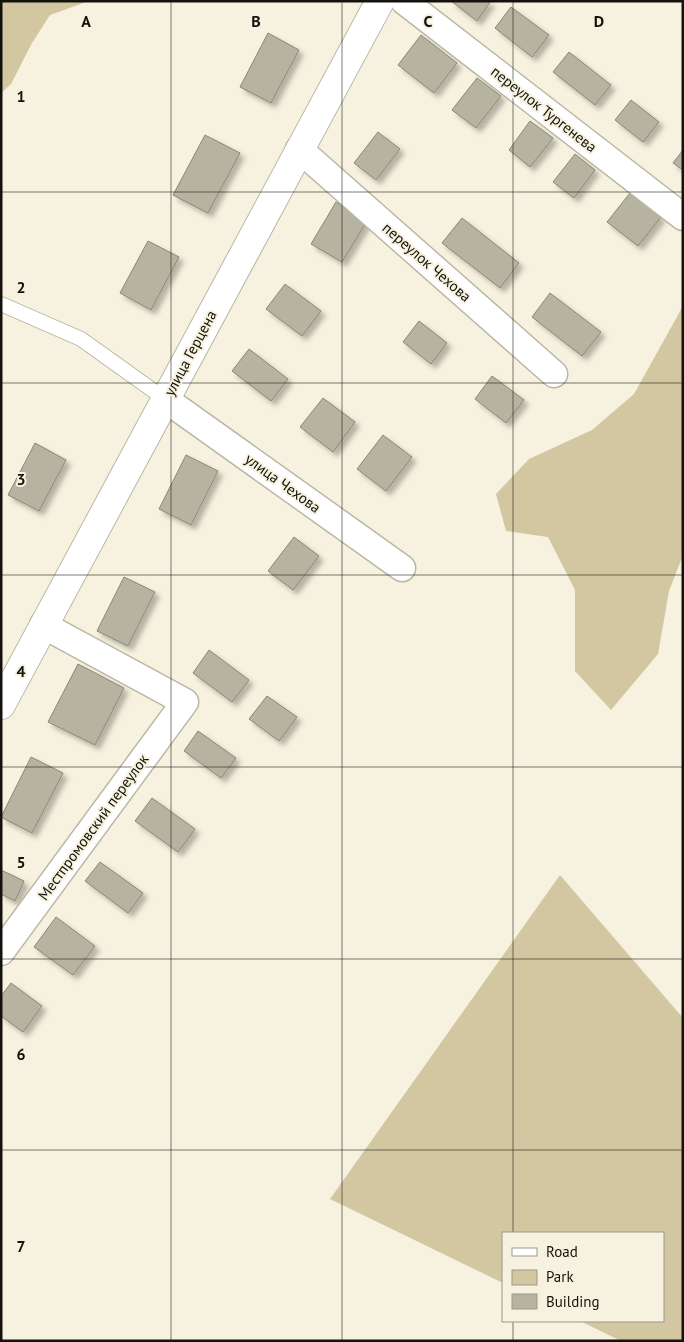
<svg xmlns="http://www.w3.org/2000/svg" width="684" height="1342" font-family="'PT Sans',sans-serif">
  <defs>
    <filter id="shadow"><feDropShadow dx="4.5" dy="4.5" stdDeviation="2.5" flood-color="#0004"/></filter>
  </defs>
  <rect width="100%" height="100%" fill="#f7f2df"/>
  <g fill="#d2c7a0">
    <polygon points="1,1 89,1 50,15 32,43 11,84 1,93"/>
    <polygon points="683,306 683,555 669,591 658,654 611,710 575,671 575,590 548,537 506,531 496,494 529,459 592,430 634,394"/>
    <polygon points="560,875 683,1018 683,1341 621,1341 580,1321 663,1321 663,1233 503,1233 503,1283 330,1199"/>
  </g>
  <g fill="#b7b3a1" stroke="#8a8675" filter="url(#shadow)">
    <polygon points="451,1 491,1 477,21"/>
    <polygon points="511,7 549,35 532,57 495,28"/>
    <polygon points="268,33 299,50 271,103 240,87"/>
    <polygon points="421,35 457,63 434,93 398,65"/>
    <polygon points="569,52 611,85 595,105 553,72"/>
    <polygon points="477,78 501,96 476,128 452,110"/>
    <polygon points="631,100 659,122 643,142 615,120"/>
    <polygon points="530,121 553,138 530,167 509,150"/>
    <polygon points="378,132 400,149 376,180 354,163"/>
    <polygon points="205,135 240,153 208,213 173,195"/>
    <polygon points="683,150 683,170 673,163"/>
    <polygon points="575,154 595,170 574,198 553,182"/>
    <polygon points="630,193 661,217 638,246 607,222"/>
    <polygon points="336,202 367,221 342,262 311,244"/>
    <polygon points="462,218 519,263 500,288 442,243"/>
    <polygon points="148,241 179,257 151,310 120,293"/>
    <polygon points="285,284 321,311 302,336 266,309"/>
    <polygon points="550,293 601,332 582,356 532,317"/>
    <polygon points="419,321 447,343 431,364 403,342"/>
    <polygon points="249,349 288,379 271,401 232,371"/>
    <polygon points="492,376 524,400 506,423 475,399"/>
    <polygon points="323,398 355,422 333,452 300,427"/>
    <polygon points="383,435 412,457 386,491 357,469"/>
    <polygon points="35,443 66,460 39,511 8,495"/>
    <polygon points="186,455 218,471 191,525 159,509"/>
    <polygon points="294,537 319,556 293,590 268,571"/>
    <polygon points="124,577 155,592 128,646 97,631"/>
    <polygon points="209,650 249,680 232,702 193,673"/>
    <polygon points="78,664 124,688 95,745 48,722"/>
    <polygon points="267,696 297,717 279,741 249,719"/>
    <polygon points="198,731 236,758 221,778 184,751"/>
    <polygon points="31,757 63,773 32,833 1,817"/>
    <polygon points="152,798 195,829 178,852 135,821"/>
    <polygon points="100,862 143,893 128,913 85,881"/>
    <polygon points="1,870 24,881 15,901 1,894"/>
    <polygon points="56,917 95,946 73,975 34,947"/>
    <polygon points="11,983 42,1006 23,1032 1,1016 1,996"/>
  </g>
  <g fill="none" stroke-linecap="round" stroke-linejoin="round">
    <defs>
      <polyline id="lane" points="1,304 81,339 165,399"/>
      <g id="street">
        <polyline points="404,1 683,217"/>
        <polyline points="299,149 554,374"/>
        <polyline points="165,399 402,568"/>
        <polyline points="1,952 185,702 43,625"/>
      </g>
      <polyline id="secondary" points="1,705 380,1"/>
    </defs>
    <use href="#lane" stroke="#bbb7a5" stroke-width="16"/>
    <use href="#street" stroke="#bbb7a5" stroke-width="29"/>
    <use href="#secondary" stroke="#bbb7a5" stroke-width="30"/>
    <use href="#lane" stroke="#fff" stroke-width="14"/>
    <use href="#street" stroke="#fff" stroke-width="26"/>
    <use href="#secondary" stroke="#fff" stroke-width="28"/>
  </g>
  <path fill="none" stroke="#14120c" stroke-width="1" stroke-opacity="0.55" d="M171,1V1341M342,1V1341M513,1V1233M1,192H683M1,383H683M1,575H683M1,767H683M1,959H683M1,1150H683M513,1321V1341"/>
  <g text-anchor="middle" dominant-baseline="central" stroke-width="4" stroke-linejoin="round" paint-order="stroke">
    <g font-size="15" fill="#14120c" stroke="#f7f2df">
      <text transform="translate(544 109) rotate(38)">переулок Тургенева</text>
      <text transform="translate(427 262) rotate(41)">переулок Чехова</text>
      <text transform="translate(190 353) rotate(-62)">улица Герцена</text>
      <text transform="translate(283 483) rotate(36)">улица Чехова</text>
      <text transform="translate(93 827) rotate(-54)">Местпромовский переулок</text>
    </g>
  </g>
  <g font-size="16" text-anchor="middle" font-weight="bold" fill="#14120c" stroke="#f7f2df" stroke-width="4" stroke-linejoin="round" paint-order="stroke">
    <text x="86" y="27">A</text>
    <text x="256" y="27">B</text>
    <text x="428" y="27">C</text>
    <text x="599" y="27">D</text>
    <text x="21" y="102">1</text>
    <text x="21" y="293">2</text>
    <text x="21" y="485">3</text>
    <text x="21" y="677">4</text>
    <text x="21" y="868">5</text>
    <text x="21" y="1060">6</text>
    <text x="21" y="1252">7</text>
  </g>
  <rect width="684" height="1342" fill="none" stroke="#14120c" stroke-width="5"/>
  <rect x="502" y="1232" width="162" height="90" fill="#f7f2df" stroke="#9c988b"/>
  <rect x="512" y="1248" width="25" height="8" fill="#ffffff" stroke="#9c988b"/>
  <text x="546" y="1257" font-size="15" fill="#14120c">Road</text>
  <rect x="512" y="1270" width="25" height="15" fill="#d2c7a0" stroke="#9c988b"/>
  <text x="546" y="1282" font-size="15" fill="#14120c">Park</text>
  <rect x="512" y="1294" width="25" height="15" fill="#b7b3a1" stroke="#9c988b"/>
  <text x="546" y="1307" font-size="15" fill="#14120c">Building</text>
</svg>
